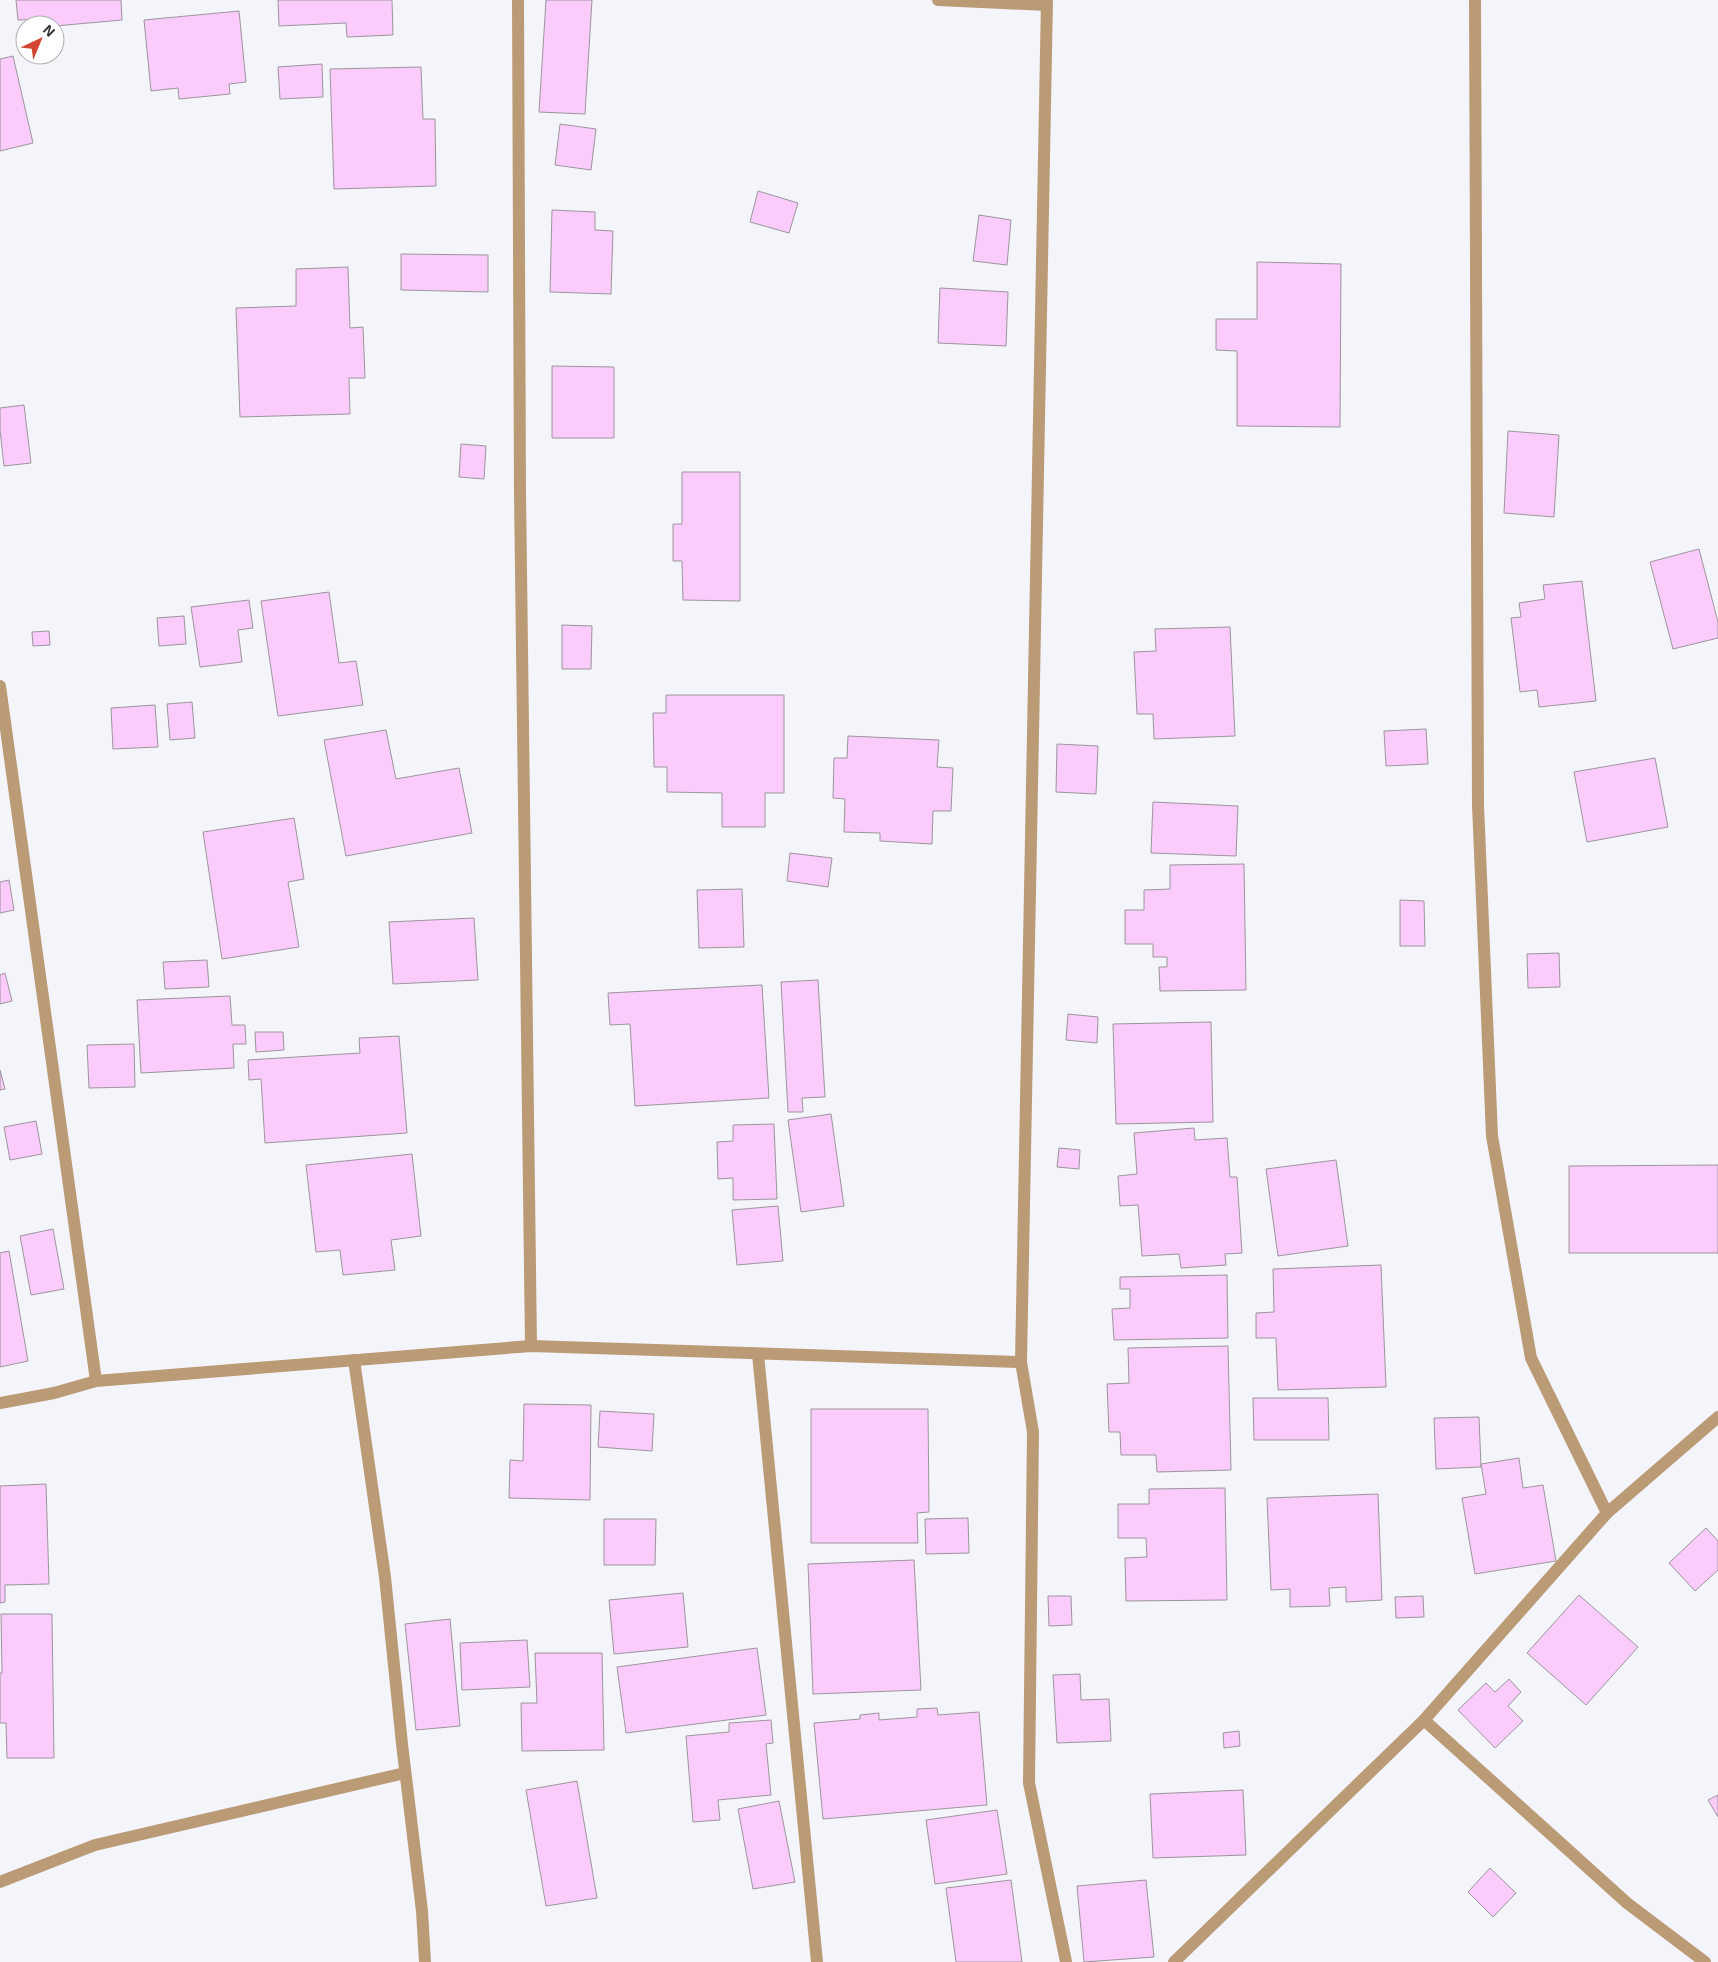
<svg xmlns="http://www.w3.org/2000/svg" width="1718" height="1962" font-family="'Exo 2',sans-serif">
  <rect width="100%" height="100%" fill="#f3f5fb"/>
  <g fill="#fbcbfb" stroke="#9b969b">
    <polygon points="16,0 121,0 122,20 55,26 42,25 42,19 18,20"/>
    <polygon points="278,0 392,0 393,35 347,37 346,23 279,26"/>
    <polygon points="546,0 592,0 585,114 539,112"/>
    <polygon points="239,11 246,82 229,84 230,94 179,99 178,88 151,91 144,20"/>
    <polygon points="13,56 33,143 0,151 0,59"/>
    <polygon points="322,64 323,97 280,99 278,67"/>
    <polygon points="421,67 423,119 435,119 436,186 334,189 330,69"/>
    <polygon points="560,124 596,129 591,170 555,165"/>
    <polygon points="758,191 798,203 789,233 750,222"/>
    <polygon points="552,210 595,212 595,230 613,231 611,294 550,292"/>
    <polygon points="979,215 1011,220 1007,265 973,261"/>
    <polygon points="401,254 488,255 488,292 401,290"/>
    <polygon points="1257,262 1341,264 1340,427 1237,426 1237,351 1216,350 1216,319 1257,319"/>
    <polygon points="348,267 350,328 363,327 365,378 349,378 350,414 240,417 236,308 296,306 296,269"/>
    <polygon points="940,288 1008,292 1006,346 938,343"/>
    <polygon points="552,366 614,367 614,438 552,438"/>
    <polygon points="24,405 31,463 4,466 0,430 0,408"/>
    <polygon points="1508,431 1559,435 1554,517 1504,513"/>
    <polygon points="461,444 486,446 484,479 459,477"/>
    <polygon points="682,472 740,472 740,601 683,600 682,561 673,561 673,524 682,524"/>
    <polygon points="1699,549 1718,622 1718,638 1673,649 1650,562"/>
    <polygon points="1582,581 1596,701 1539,707 1537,690 1520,692 1511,618 1521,617 1519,603 1545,599 1543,585"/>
    <polygon points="329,592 339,663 356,661 363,705 278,716 261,601"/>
    <polygon points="249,600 253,628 238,630 242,662 200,667 191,607"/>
    <polygon points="184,616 186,644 159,646 157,618"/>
    <polygon points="562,625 592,626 591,669 562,669"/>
    <polygon points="1230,627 1235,736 1154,739 1153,714 1137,714 1134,652 1156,651 1155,629"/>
    <polygon points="49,631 50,645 33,646 32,632"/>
    <polygon points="666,695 784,695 784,793 765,793 765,827 722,827 722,793 667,792 667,767 654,767 653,713 666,713"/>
    <polygon points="192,702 195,738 170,740 167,704"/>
    <polygon points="155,705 158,747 113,749 111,708"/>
    <polygon points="1426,729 1428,764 1386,766 1384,731"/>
    <polygon points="386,730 396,779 459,768 472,833 346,856 324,740"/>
    <polygon points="848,736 939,740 937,767 953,768 951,811 933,811 932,844 880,841 880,833 844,832 845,799 833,798 834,758 847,758"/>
    <polygon points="1057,744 1098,746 1096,794 1056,792"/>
    <polygon points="1655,758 1668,827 1587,842 1574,772"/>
    <polygon points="1153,802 1238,806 1236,856 1151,853"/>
    <polygon points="294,818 304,879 288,882 299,947 222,959 203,832"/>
    <polygon points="790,853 832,858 828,887 787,881"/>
    <polygon points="1244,864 1246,990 1160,991 1159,967 1167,967 1167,957 1153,957 1153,944 1125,944 1125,910 1144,910 1144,890 1170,889 1170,865"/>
    <polygon points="9,880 14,910 0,913 0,882"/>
    <polygon points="742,889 744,947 699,948 697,890"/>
    <polygon points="1400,900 1424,901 1425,946 1400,946"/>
    <polygon points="474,918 478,980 393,984 389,922"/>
    <polygon points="1559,953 1560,987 1528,988 1527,954"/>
    <polygon points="207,960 209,987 165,989 163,962"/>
    <polygon points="5,973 12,1001 0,1004 0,975"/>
    <polygon points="818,980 825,1097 802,1098 803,1112 788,1112 781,982"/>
    <polygon points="762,985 769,1098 635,1106 630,1024 610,1025 608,993"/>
    <polygon points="230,996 232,1025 245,1025 246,1044 233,1044 234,1068 141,1073 137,1000"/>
    <polygon points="1068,1014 1098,1017 1097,1043 1066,1040"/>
    <polygon points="1211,1022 1213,1122 1116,1124 1113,1024"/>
    <polygon points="255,1032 283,1032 284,1050 256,1052"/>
    <polygon points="399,1036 407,1133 265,1143 261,1079 249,1080 248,1060 360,1053 359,1038"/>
    <polygon points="134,1044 135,1087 89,1088 87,1045"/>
    <polygon points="0,1070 5,1089 0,1090"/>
    <polygon points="831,1114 844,1206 801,1212 788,1120"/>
    <polygon points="36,1121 42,1154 10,1160 4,1127"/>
    <polygon points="774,1124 777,1199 733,1200 733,1178 718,1179 717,1142 733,1141 733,1125"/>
    <polygon points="1194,1128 1195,1140 1227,1138 1230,1177 1237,1177 1242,1253 1225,1254 1226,1265 1181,1268 1179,1254 1142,1256 1138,1205 1120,1206 1118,1176 1137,1174 1134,1133"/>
    <polygon points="1059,1148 1080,1150 1079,1169 1057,1167"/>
    <polygon points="412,1154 421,1236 391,1240 395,1270 343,1275 340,1250 316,1252 306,1165"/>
    <polygon points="1336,1160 1348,1246 1278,1256 1266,1169"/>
    <polygon points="1718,1165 1718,1253 1569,1253 1569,1166"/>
    <polygon points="778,1206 783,1261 737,1265 732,1210"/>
    <polygon points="53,1229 64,1289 31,1295 20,1236"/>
    <polygon points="9,1251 28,1361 0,1367 0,1253"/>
    <polygon points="1381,1265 1386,1387 1278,1390 1276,1338 1256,1338 1256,1313 1274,1312 1273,1269"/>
    <polygon points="1227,1275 1228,1338 1114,1340 1112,1309 1130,1308 1130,1289 1120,1289 1120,1277"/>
    <polygon points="1228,1346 1231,1470 1157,1472 1156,1455 1121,1455 1120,1432 1109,1432 1107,1384 1129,1383 1128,1348"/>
    <polygon points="1253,1398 1328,1398 1329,1440 1254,1440"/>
    <polygon points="524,1404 591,1405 590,1500 509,1498 510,1460 523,1461"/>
    <polygon points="811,1409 928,1409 929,1512 917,1513 918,1543 811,1543"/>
    <polygon points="600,1411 654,1414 652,1451 598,1447"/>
    <polygon points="1479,1417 1481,1467 1436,1469 1434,1418"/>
    <polygon points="1519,1458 1523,1488 1543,1485 1556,1561 1475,1574 1462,1498 1486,1494 1481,1464"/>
    <polygon points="46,1484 49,1584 5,1585 5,1602 0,1603 0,1486"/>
    <polygon points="1225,1488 1227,1600 1126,1601 1125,1558 1147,1557 1146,1538 1118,1538 1118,1504 1149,1504 1149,1489"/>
    <polygon points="1378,1494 1382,1600 1346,1602 1346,1587 1329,1588 1330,1606 1290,1607 1290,1589 1271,1590 1267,1498"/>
    <polygon points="968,1518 969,1553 926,1554 925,1519"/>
    <polygon points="604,1519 656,1519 655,1565 604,1565"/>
    <polygon points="1706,1528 1718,1541 1718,1570 1695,1591 1669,1563"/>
    <polygon points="914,1560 921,1690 813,1694 808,1564"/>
    <polygon points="683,1593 688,1647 614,1654 609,1600"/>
    <polygon points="1579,1595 1638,1647 1586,1705 1527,1653"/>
    <polygon points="1048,1596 1071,1596 1072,1625 1049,1626"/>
    <polygon points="1423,1596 1424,1617 1396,1618 1395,1597"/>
    <polygon points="1,1614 52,1614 54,1758 7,1758 6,1723 0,1723 0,1673 2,1673"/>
    <polygon points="450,1619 460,1726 416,1730 405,1624"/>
    <polygon points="527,1640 530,1687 462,1690 460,1643"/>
    <polygon points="757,1648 766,1715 626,1733 617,1667"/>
    <polygon points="535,1653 602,1653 604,1750 522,1751 521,1703 537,1703"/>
    <polygon points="1080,1674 1081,1700 1109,1699 1111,1741 1057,1743 1053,1675"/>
    <polygon points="1509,1679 1521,1692 1508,1706 1523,1721 1495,1748 1458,1710 1486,1683 1495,1692"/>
    <polygon points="937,1708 938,1715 979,1712 987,1805 823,1819 814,1723 860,1719 860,1715 879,1713 879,1720 917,1717 917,1709"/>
    <polygon points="771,1720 773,1743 766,1744 771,1795 718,1800 720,1820 693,1822 686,1736 729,1732 729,1723"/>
    <polygon points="1239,1731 1240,1746 1224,1748 1223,1733"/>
    <polygon points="577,1781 597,1898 546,1906 526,1790"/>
    <polygon points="1243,1790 1246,1855 1153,1858 1150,1794"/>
    <polygon points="1718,1795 1718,1817 1708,1800"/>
    <polygon points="779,1801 795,1882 753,1889 738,1809"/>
    <polygon points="997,1810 1007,1874 935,1884 926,1820"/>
    <polygon points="1490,1868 1516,1893 1493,1917 1468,1892"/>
    <polygon points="1011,1880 1022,1962 956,1962 946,1888"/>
    <polygon points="1146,1880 1154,1957 1084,1962 1077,1886"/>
  </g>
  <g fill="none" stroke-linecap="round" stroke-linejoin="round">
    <g stroke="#bb9a76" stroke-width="12">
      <polyline points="518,0 520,493 531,1346"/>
      <polyline points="938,0 1046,5"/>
      <polyline points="1475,0 1478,805 1492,1136 1531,1358 1607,1513"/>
      <polyline points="0,686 96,1381"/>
      <polyline points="758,1354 817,1962"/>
      <polyline points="354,1360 385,1577 402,1744 422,1911 425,1962"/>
      <polyline points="1021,1362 1047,0"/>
      <polyline points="0,1403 54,1393 96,1381 531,1346 1021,1362 1033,1432 1029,1783 1066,1962"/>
      <polyline points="1424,1720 1627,1903 1705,1962"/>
      <polyline points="0,1882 95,1845 405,1773"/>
      <polyline points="1174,1962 1424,1720 1607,1513 1718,1417"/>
    </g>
  </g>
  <g transform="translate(40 40) rotate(44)"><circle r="24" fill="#ffffff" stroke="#aeaeaf"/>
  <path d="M0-4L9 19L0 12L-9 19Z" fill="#d24631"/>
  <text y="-8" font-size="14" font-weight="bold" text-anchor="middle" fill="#343538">N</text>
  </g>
</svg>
